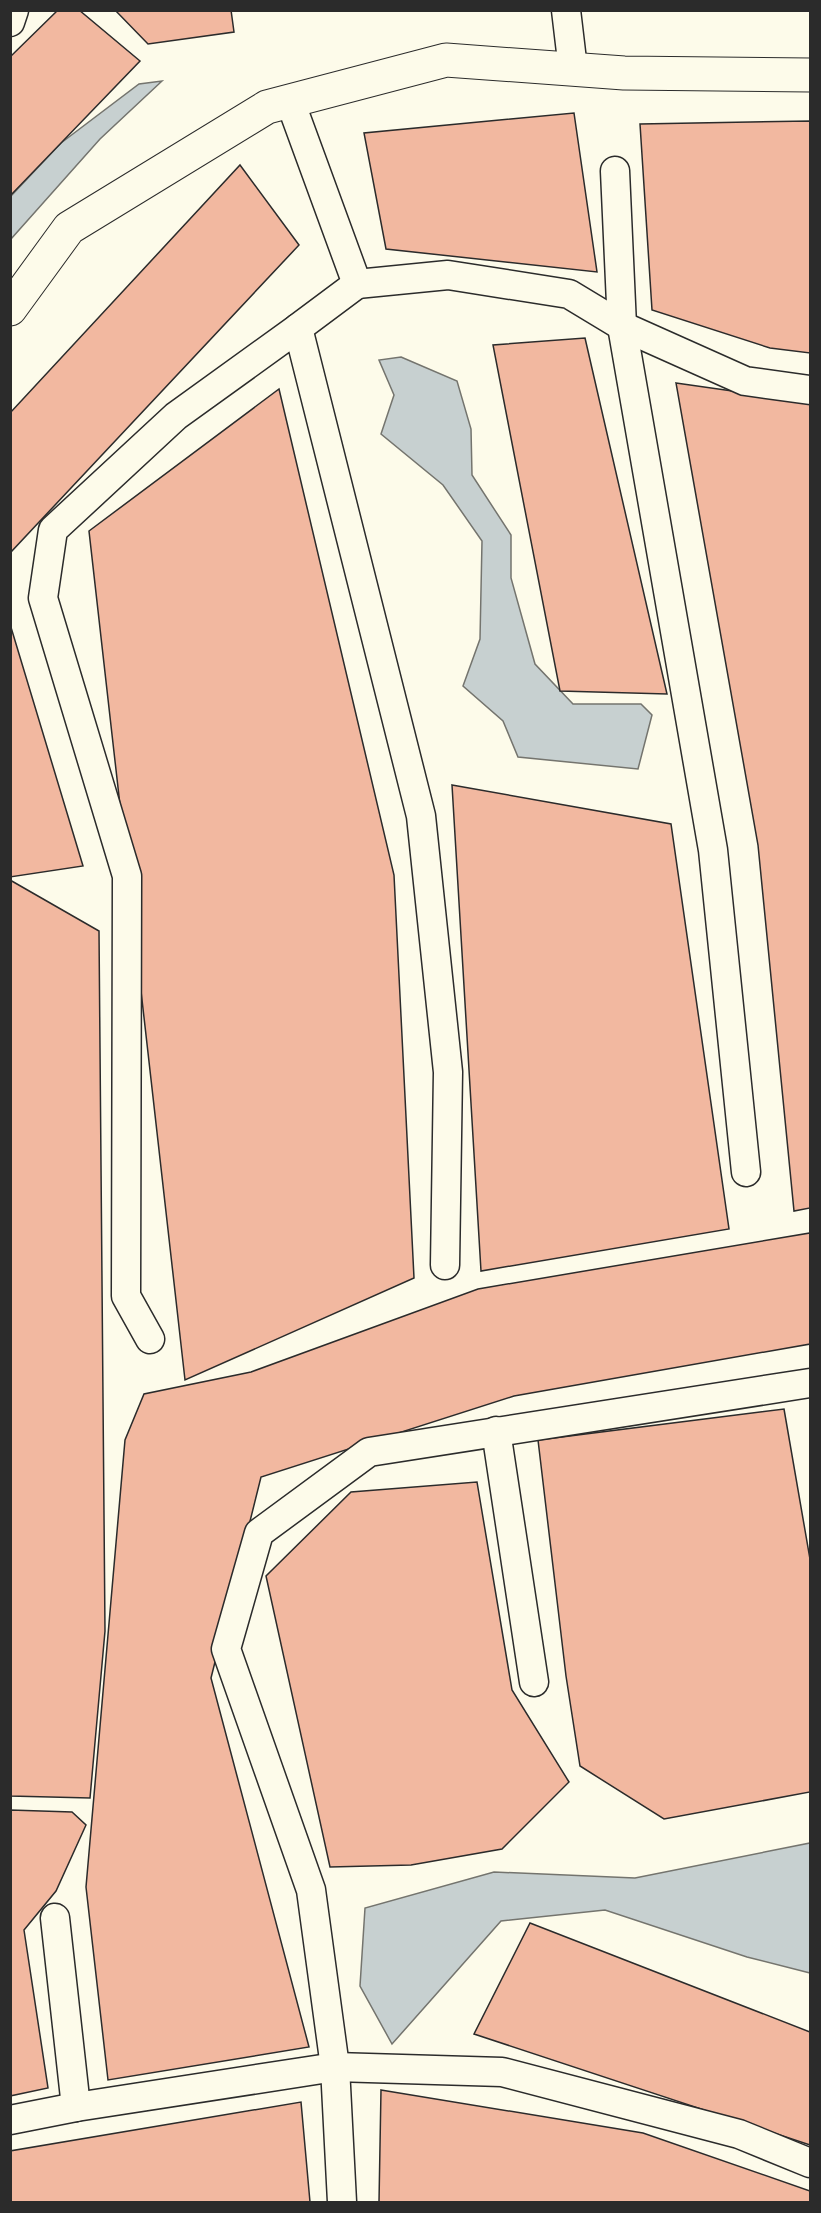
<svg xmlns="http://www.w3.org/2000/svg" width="821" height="2213" font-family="'Alegreya Sans',sans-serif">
  <rect width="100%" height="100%" fill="#fdfbea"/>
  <g fill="#c7d0d0" stroke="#74746e" stroke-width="1.5">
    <polygon points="162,81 100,139 11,239 11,196 61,143 139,84"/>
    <polygon points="401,357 457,381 471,429 472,475 511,535 511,578 535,664 573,704 641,704 652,715 638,769 518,757 503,721 463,686 480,639 482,541 443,485 381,434 394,395 379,360"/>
    <polygon points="810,1843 810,1973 747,1957 605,1910 501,1921 392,2044 360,1986 365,1908 494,1872 635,1878"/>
  </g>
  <g fill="#f2b8a0" stroke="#2b2b2b" stroke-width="1.5">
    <polygon points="58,10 79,10 140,61 10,196 10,57"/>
    <polygon points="231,10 234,32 148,44 115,10"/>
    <polygon points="574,113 597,272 386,249 364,133"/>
    <polygon points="810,121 810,353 770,348 652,310 640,124"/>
    <polygon points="240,165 299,245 10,553 10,413"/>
    <polygon points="585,338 667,694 560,691 493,345"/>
    <polygon points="676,383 810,402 810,1208 794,1211 758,845"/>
    <polygon points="279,389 394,875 414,1278 185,1380 89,531"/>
    <polygon points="10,624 83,866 10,877"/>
    <polygon points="452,785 671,824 729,1229 481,1271"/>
    <polygon points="10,880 99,931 105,1631 90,1798 10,1796"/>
    <polygon points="810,1233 810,1344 514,1396 261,1477 211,1678 309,2047 108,2080 86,1887 125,1440 144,1394 251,1372 478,1289"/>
    <polygon points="784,1409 810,1559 810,1792 664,1819 580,1766 566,1676 538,1440"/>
    <polygon points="477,1482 512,1690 569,1782 502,1849 411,1865 330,1867 266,1576 351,1492"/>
    <polygon points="10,1810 72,1812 86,1825 56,1891 24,1930 48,2088 10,2096"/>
    <polygon points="530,1923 810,2032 810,2145 474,2034"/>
    <polygon points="381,2090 643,2133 810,2191 810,2202 379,2202"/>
    <polygon points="301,2102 310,2202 10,2202 10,2151"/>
  </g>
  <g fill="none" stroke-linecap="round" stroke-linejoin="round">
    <defs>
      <g id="minor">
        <polyline points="566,10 573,69"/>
        <polyline points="10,22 14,10"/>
        <polyline points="290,101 357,284 298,328"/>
        <polyline points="615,171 622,326 713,850 746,1172"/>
        <polyline points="357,284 448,275 569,294 622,326 745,381 810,390"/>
        <polyline points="150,1339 126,1296 127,876 43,598 53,530 176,416 298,328 421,816 448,1072 445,1265"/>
        <polyline points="496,1431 534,1682"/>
        <polyline points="55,1918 76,2107"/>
        <polyline points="10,2120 76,2107 335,2067 502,2072 739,2134 810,2163"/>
        <polyline points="342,2202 335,2067 311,1890 226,1649 259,1533 369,1452 810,1383"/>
      </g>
      <polyline id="tertiary" points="10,309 69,228 267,107 446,60 624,73 810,75"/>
    </defs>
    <use href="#minor" stroke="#2b2b2b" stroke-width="31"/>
    <use href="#tertiary" stroke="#2b2b2b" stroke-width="35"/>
    <use href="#minor" stroke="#fdfbea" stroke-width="28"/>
    <use href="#tertiary" stroke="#fdfbea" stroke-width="33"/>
  </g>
  <rect width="821" height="2213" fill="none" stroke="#2b2b2b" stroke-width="24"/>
</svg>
